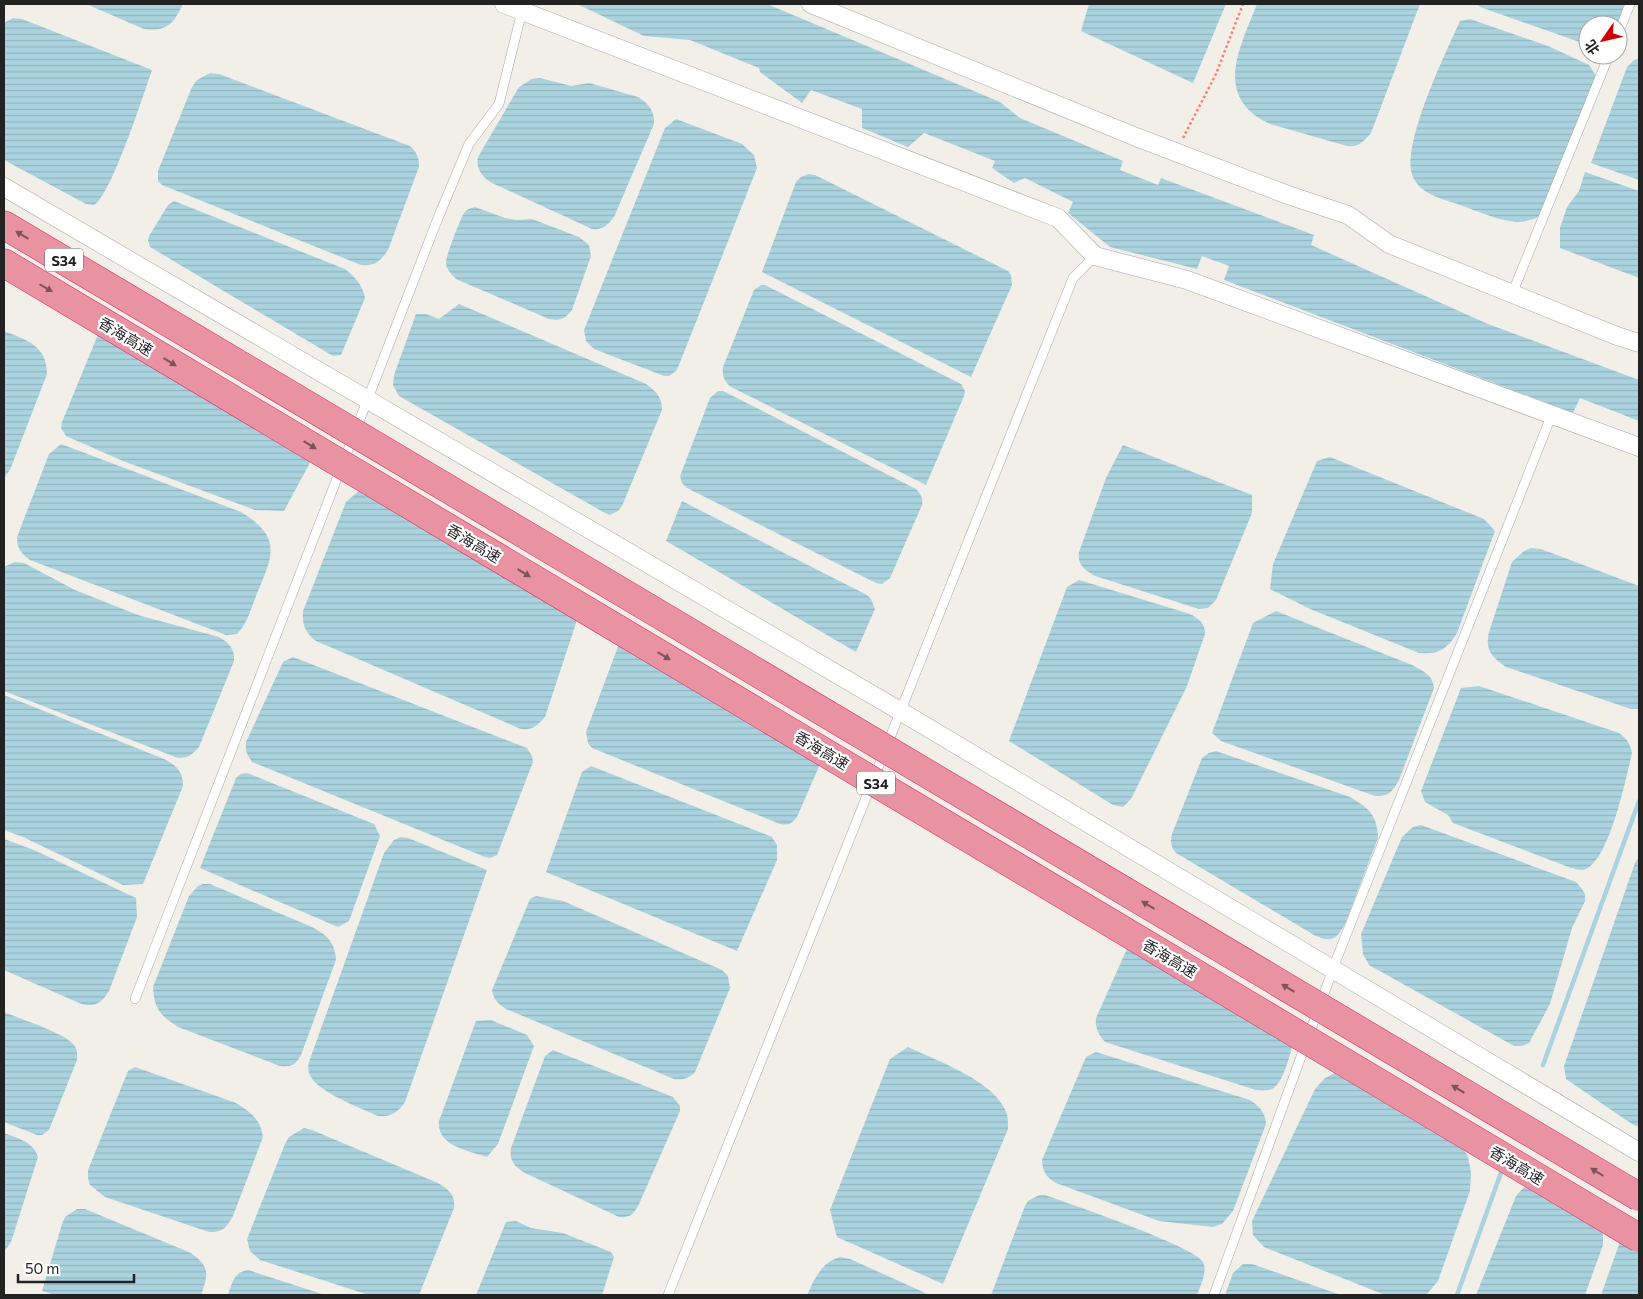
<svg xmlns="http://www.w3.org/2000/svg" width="1643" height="1299" font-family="Commissioner,'Noto Sans SC',sans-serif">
  <defs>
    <pattern id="water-rules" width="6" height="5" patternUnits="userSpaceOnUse" patternTransform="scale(1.25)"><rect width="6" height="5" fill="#aad3df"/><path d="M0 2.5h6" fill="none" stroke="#92b5bf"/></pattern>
  </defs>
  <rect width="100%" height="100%" fill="#f2efe9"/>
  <g fill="url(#water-rules)">
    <path d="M86,4H183C174,23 167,32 144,29Z"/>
    <polygon points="577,4 767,4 1000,102 1020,118 1123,161 1120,170 1158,185 1161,178 1314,235 1311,245 1488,324 1639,380 1639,421 1580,398 1573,413 1224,280 1229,266 1202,256 1197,269 1110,247 1068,213 1073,202 1025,178 1014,183 992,168 995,161 924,133 908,147 862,128 862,109 811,90 802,103 760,72 759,68 690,40 644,36"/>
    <polygon points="1089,4 1226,4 1193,83 1081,31"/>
    <path d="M1257,4H1420L1371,133C1363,142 1359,147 1347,146L1270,124C1212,97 1240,48 1257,4Z"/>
    <polygon points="1476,4 1626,4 1618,25 1588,25 1588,45 1480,7"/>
    <path d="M13,18L22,19L152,70C144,93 111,196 94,205L86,204L4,160V23Z"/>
    <path d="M1470,19L1548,46L1589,65L1595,74V80L1541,216C1536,218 1531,220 1526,221C1508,225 1480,212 1463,206C1447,200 1423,196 1414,179C1397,152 1447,50 1460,21Z"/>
    <polygon points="1639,59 1639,180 1591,163 1627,67 1634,60"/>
    <path d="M210,73L219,74L410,146C417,153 419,157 419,167L388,250C380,262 375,266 361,265L162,185L158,181V171L192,87L197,80Z"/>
    <path d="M540,78L571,86L589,83L638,97C648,103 655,111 654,124L614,217C608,225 603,230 592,229L490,182C481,175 476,169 478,157L519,87L532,79Z"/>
    <polygon points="676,119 742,144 754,155 757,168 677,370 669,376 664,376 594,349 586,341 584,330 665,128"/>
    <polygon points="1585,172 1639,191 1639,278 1560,248 1560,228 1567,207 1579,191"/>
    <polygon points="808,174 815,175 1008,271 1011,275 1012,285 971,377 762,272 796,182 801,177"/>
    <path d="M174,201L345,269C356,278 362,284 365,298L341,355L333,356L150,247L148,240L149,236L168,205Z"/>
    <path d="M475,207L505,218L516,220L532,219L579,237L589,245L591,256L572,310C565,319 560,321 549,319L456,279C451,274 446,269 446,262C446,256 461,217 464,213C467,209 470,208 475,207Z"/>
    <path d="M761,285H765L961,384L965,391L964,396L926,485L731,387C724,381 722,376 723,367L752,295L754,290Z"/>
    <path d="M459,304L646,384C656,391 662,397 662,410L622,506L618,511L610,515L605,513L399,396L393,385L394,375L416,314H426L439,319Z"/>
    <path d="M4,331C26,340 47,345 47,374L10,470L4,478Z"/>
    <polygon points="99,332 313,457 284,511 255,510 123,461 66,436 61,428 62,422"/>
    <path d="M718,391H723L916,489C921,494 923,498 922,505L890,578L882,584L876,583L687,488L682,483L680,476L710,398Z"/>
    <path d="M61,444L241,512C284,538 272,557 256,596C251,609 247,624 237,634L226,635L30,560C21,553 17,549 17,537L49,454Z"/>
    <path d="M1123,445L1252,495V513L1216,600L1208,608L1199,609L1095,576C1085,570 1077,565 1079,552L1106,478Z"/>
    <path d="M1330,457L1484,519L1495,531L1457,633C1447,649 1439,655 1419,653L1310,609L1270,589L1273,564L1317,461Z"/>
    <path d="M361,489L579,614L545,717C537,726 533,730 521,729L316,641C305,632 302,625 303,611L346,502Z"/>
    <polygon points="682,501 867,595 871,599 875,609 856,652 666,541"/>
    <path d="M1531,548L1541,549L1639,586V709H1631L1506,667C1491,657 1485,649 1489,632L1512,562L1524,551Z"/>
    <path d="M15,562L24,563L75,590L138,615L219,637C229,643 235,649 234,661L199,747C192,755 188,758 178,758L4,691V567Z"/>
    <path d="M1079,580L1190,614C1199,619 1205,623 1205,634L1187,686L1131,799L1123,807L1113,805L1009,741L1067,587Z"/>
    <path d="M1276,611L1412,665C1423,671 1433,675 1434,688L1399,780C1393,791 1389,797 1375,796L1221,741L1212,733L1253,623Z"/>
    <path d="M622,636L821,762L797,817C792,823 789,826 780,824L592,748L588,743L586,732Z"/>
    <path d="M293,657L527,748L532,756L533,762L497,855L490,858L485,857L252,762C247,755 245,751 246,742L283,662Z"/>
    <path d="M1479,686L1619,733C1627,739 1630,743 1632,753C1626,778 1610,858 1586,869C1581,871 1576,869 1571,868L1453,823L1448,815L1425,802L1421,791L1461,688Z"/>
    <path d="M4,695L164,759C176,765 183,771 183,786L143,884L123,885L23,837L4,830Z"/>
    <path d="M1216,751L1350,797C1369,808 1377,815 1378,838L1345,924C1336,940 1331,943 1314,935L1176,853C1171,847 1170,842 1172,834L1202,758L1209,753Z"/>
    <polygon points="591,766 772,837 777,845 777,860 737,951 546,872 582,772"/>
    <polygon points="247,773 374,824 380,836 349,921 338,927 200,868 236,778 241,774"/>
    <polygon points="1421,825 1576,882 1582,889 1585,894 1585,901 1572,928 1550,1004 1529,1043 1522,1046 1514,1046 1369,965 1363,954 1361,934 1402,837 1413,827"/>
    <path d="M401,837L408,838L487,870L405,1102C397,1113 392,1117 378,1116C361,1108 314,1091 309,1073C308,1069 308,1065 309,1062L384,853L394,840Z"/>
    <path d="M4,839L34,850L136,898L137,917L109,991C101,1004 94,1008 79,1003L4,970Z"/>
    <polygon points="1639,857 1639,1127 1632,1124 1566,1079 1564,1066 1635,863"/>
    <path d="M203,884H210L312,927C327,935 335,942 336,960L301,1055C296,1065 291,1067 280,1066L178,1027C160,1015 154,1009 153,987L189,896L198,886Z"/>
    <path d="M536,896L563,901L722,970L728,976L730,988L695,1072C688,1079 683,1080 674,1079L506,1009C497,1003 494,1000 492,990L530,899Z"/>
    <path d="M1130,942L1295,1038C1290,1051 1285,1082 1272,1089C1267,1091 1262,1090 1256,1090L1105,1042C1098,1034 1095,1028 1096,1018Z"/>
    <path d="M4,1012C20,1019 65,1033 74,1045C78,1050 77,1054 77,1060L49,1130L42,1135H37L4,1122Z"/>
    <path d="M491,1020L527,1035L534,1046L498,1144L487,1157C469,1151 436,1146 439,1121L476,1021Z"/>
    <path d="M908,1047C937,1061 996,1081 1007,1114C1008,1118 1008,1125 1008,1129L943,1284L837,1237L830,1210L890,1059Z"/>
    <path d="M553,1050L673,1097L680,1106V1111L639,1204C634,1214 630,1218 619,1217L525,1173C514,1166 509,1161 511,1148L545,1056Z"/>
    <path d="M1096,1052L1250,1100C1260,1107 1265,1112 1266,1124L1233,1211L1222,1224L1213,1227L1159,1221L1056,1183C1047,1178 1042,1171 1042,1160L1086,1057Z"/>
    <path d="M135,1067L236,1103C250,1112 261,1119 263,1137L233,1216C227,1227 222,1233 209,1232L105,1197L90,1185L88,1178V1170L128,1071Z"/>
    <polygon points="1335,1073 1345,1074 1460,1143 1468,1157 1471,1173 1470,1191 1438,1281 1426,1295 1385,1295 1264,1247 1253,1235 1252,1221 1315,1089 1325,1078"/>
    <path d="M304,1128L312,1130L438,1183C448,1189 456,1195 454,1208L419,1295H369L260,1260L250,1251L247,1239L285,1144L289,1137Z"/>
    <path d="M4,1133C17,1138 34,1142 38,1157L11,1242L4,1252Z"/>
    <polygon points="1535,1183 1596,1221 1603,1235 1603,1245 1585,1295 1476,1295 1516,1196 1523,1188"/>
    <path d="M1039,1195H1045C1070,1204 1194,1246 1203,1262C1208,1272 1200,1286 1197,1295H991L1025,1206L1028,1201Z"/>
    <path d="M77,1209H85L191,1253C211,1268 208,1274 201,1295H55L42,1291L62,1224L65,1217Z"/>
    <polygon points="516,1221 531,1228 563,1233 611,1252 614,1257 602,1295 476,1295 506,1222"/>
    <polygon points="1622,1236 1639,1246 1639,1295 1601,1295"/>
    <path d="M840,1257L850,1259L921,1291L928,1295H807C815,1278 821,1263 840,1257Z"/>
    <polygon points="1243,1264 1252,1264 1341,1295 1225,1295 1233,1273"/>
    <path d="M248,1270L325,1295H228C232,1283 234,1272 248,1270Z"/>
  </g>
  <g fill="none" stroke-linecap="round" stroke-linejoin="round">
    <g stroke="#aad3df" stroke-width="4.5">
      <polyline points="1543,1065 1639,801"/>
      <polyline points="1457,1295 1502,1170"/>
    </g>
    <defs>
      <g id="service">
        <polyline points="1618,34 1630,4"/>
        <polyline points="1512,294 1609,55"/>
        <polyline points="135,999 438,218 469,144 499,104 522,11"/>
        <polyline points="668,1295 1073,278 1095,256"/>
        <polyline points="1214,1295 1337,958 1552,414"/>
      </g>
      <g id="minor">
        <polyline points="504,4 1058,218 1095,256 1187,280 1639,447"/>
        <polyline points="811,4 1136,137 1288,195 1348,215 1389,244 1617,336 1639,343"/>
        <polyline points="4,187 900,711 1639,1152"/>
      </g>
      <g id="motorway">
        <polyline points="4,225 124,296"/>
        <polyline points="4,263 113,328"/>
      </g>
    </defs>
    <use href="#service" stroke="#a9a9a9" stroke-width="10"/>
    <use href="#minor" stroke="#a9a9a9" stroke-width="19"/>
    <use href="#motorway" stroke="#dc2a67" stroke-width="29"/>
    <polyline stroke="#fa8072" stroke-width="2.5" stroke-dasharray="2.5 2.5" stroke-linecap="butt" points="1183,138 1216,74 1243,4"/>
    <use href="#service" stroke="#fff" stroke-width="9"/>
    <use href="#minor" stroke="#fff" stroke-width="18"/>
    <use href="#motorway" stroke="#e892a2" stroke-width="28"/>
    <defs>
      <g id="motorway-bridge">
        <polyline points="124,296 1639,1197"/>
        <polyline points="113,328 1639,1238"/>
      </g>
    </defs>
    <use href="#motorway-bridge" stroke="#dc2a67" stroke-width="29" stroke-linecap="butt"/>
    <use href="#motorway-bridge" stroke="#e892a2" stroke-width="28"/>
  </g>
  <defs><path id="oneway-solid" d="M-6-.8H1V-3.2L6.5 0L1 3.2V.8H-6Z" transform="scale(1.25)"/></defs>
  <g fill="#7b545c">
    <use href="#oneway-solid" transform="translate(22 235) rotate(-149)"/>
    <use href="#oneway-solid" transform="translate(46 288) rotate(30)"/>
    <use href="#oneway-solid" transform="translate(170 362) rotate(31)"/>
    <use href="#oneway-solid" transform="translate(310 445) rotate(31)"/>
    <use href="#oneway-solid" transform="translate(524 573) rotate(31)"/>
    <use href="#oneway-solid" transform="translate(664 656) rotate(31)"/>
    <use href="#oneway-solid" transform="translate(1148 905) rotate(-149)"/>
    <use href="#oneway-solid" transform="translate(1288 988) rotate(-149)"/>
    <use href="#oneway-solid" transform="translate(1458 1089) rotate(-149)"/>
    <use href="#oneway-solid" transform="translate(1597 1172) rotate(-149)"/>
  </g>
  <g text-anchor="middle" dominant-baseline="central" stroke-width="4.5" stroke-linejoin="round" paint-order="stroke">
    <g fill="#fff" stroke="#646464" stroke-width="1">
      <rect x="45" y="248.5" width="38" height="23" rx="4"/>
      <rect x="857" y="771.5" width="38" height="23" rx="4"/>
    </g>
    <g font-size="14" font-weight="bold" fill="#222">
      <text x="64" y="260">S34</text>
      <text x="876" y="783">S34</text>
    </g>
    <g font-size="15" fill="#222" stroke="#fff">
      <text transform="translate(126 336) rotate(31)">香海高速</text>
      <text transform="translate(474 543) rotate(31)">香海高速</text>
      <text transform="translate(822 750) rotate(31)">香海高速</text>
      <text transform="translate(1170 958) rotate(31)">香海高速</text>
      <text transform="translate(1517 1165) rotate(31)">香海高速</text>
    </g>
  </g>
  <rect width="1643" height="1299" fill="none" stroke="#222222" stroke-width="10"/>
  <g transform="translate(1603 40) rotate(236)"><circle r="24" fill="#ffffff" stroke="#a7a7a7"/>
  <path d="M0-4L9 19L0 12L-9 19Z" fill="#d40000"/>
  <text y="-8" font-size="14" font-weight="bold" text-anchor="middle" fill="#222222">北</text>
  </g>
  <path d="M18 1274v8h116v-8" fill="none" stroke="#222222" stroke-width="2.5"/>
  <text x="25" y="1274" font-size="15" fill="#222222" stroke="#ffffff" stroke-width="4" paint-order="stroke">50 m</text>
</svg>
